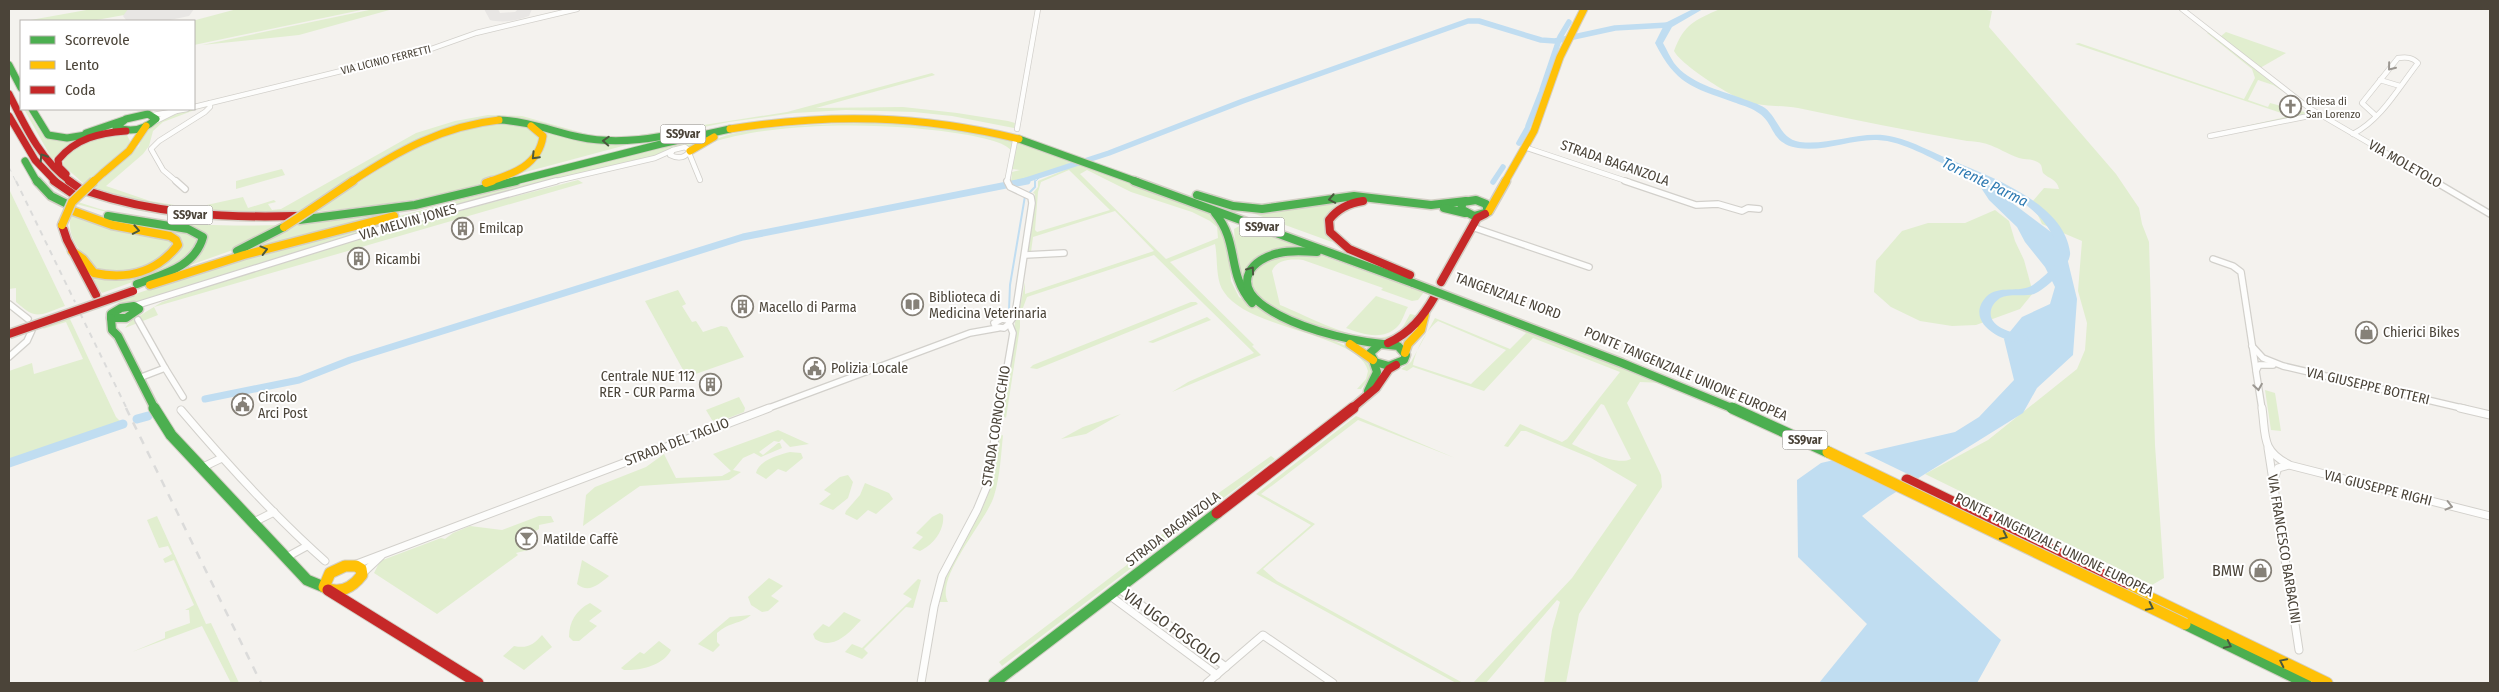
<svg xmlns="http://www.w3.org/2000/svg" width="2499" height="692" font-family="'Fira Sans Condensed',sans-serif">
  <rect width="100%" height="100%" fill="#f4f2ee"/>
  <g fill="#e1eecf" fill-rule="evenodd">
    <polygon points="92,9 136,9 135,13 91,21 25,21"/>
    <polygon points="237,9 366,9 194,45 192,21"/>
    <polygon points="374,9 393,9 299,35 202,45"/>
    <path d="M1720,9H1982L1992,11L1989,27L2116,174L2139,208L2142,224L2149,242L2155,445L2164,578L2152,585L1925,474L1988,440L2077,369L2085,350L2087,323L2078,291L2082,241L2042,224L2032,202L2044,188L2059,189C2057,179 2049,179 2043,173C2042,171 2042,167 2041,165C2036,158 2025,160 2019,158C1997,150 1993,142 1967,141C1910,131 1854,120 1798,108C1782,105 1764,107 1748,102C1733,98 1681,65 1674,51C1684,24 1695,20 1720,9Z"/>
    <polygon points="2211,32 2291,96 2273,85 2258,80 2248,100 2268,107 2270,103 2312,114 2249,127 2246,126 2290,116 2075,44 2079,43 2244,99 2255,78 2252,69 2207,33"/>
    <polygon points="2226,32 2286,53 2260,68 2220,37"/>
    <polygon points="932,73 935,75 816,108 903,107 957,113 1008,121 1015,123 1014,128 952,116 914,112 846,110 794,113 729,122 663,135 601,139 526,120 440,129 301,212 237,213 185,210 140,203 94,187 139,146 144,133 152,125 181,112 205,106 163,122 153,131 149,146 143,154 106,186 150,201 193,208 243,197 248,208 274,200 276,202 268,204 272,210 281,209 416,133 455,121 488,115 522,116 594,136 627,137 787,112"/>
    <path d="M24,109H27C47,145 44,139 84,137L52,159Z"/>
    <path d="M507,122L534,130L541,142C537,147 534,157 528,161C481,196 372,206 313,212L417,145L446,131Z"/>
    <path d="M871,123L939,125L1012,141L1011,150C1000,140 981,138 968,135C896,122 779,120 710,143C730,125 841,124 871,123Z"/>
    <path d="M544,130L630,144L518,174C531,162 553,150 544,130Z"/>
    <polygon points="717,134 692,146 674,147 658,156 408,219 280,257 150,300 129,303 112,302 244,257 655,149"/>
    <polygon points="127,135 130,141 127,148 84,184 63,165 64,156 86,139"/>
    <polygon points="1016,142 1074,162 1033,177 1011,182 1012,172 1020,170 1012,169"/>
    <path d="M1079,164L1211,214L1227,230L1231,281L1239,297L1260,309L1353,349L1371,365V377L1361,389H1357L1366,379L1368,371C1360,334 1248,330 1224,292C1215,280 1218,258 1215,244L1170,262L1254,345L1252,346L1261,355L1172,392L1188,382L1254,353L1154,255L1027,297L1021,313L1019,312L1025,282V294L1154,251L1115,211L1033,237L1031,252L1028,251L1035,194L1033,193L1038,187V181ZM1069,170L1110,210L1037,232L1035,230L1038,192L1041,182ZM1087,170L1131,192L1192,212L1210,221L1217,227L1218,238L1166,259L1080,174Z"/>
    <polygon points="282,169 285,175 236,189 236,181"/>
    <polygon points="578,180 583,183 154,307 158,315 125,328 131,321 162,302 229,279 402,226"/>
    <path d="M9,189L65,306C37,316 37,320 16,302V288L9,289Z"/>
    <path d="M1344,198C1335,207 1318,218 1326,232C1328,236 1331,239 1332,242L1252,213Z"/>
    <path d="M78,202C144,225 212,227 281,225L244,246L182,268L205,248L207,238L76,204Z"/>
    <polygon points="1995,210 2009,221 2015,241 2024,260 2033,293 2020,309 1976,325 1952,326 1920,321 1891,307 1874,292 1876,261 1902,231 1928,223 1965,223"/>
    <polygon points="394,212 219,261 294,224"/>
    <path d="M72,213L161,237L174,244L149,267L101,274C85,256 63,238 72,213Z"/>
    <polygon points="107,218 181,230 199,238 191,256 138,280 102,293 92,277 131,276 183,245 181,239"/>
    <polygon points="1241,225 1301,246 1286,249 1242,277 1237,275 1234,229"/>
    <path d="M1317,254L1424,292L1418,300L1412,301L1381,290L1383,288L1303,260C1291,259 1277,259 1272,271L1280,305C1308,316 1367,350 1396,333C1403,329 1406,321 1410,314L1415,315C1411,328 1399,338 1384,340C1364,344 1286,316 1267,305C1261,302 1255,295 1250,290L1252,272L1275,256Z"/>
    <polygon points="678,290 686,304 682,306 692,322 696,321 703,332 721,326 727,327 744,357 687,377 645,301"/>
    <path d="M1376,296L1408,307C1404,313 1403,321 1397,327C1383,341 1361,334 1346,328Z"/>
    <polygon points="1191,302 1196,302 1198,304 1037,369 1030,368 1033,365"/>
    <path d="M1480,312L1664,383L1640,382L1627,403L1661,475L1662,487L1579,614L1566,683H1544L1552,630L1560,602L1557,600L1486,683H1473L1572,578L1637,485L1591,458L1526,431H1521L1508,447L1504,446L1520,424L1562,442L1567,439L1620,372L1533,338L1484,391L1413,367L1407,371L1401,369L1411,362L1435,318L1510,349L1526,333ZM1438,321L1506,350L1471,384L1413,365C1415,352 1426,329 1438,321ZM1601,404L1604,405L1631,459C1617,466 1586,451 1572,444Z"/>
    <polygon points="1020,316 1020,327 1006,418 1003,416 1015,322 1017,317"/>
    <polygon points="69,317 116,417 122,423 9,461 9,371 32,363 34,374 83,359 66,322 43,329 45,325"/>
    <polygon points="1207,317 1211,320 1153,343 1148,342"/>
    <polygon points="2265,390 2275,393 2281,431 2271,430"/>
    <polygon points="739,397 745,408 744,412 718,422 712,420 706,410"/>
    <polygon points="1121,414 1086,434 1061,439 1083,427"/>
    <polygon points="1356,416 1455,458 1358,420 1261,494 1315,524 1263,569 1277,581 1463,683 1456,683 1256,573 1311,525 1256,494"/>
    <polygon points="778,430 809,444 790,447 782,439 779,442 774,441 759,452 763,455 778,443 780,443 782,448 761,457 754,453 743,458 733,470 741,472 729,480 640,486 583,526 586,495 595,487 646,467 664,454 676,478 722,476 731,471 713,454"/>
    <path d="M1003,435C1001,455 1000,477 994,496C987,520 934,578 948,602H939C947,563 968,539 984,504C994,483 996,459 1000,436Z"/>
    <path d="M790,452L801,453L803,458L786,472L778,469L766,479L756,473C759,460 779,455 790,452Z"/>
    <polygon points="1271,456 1275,459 1002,666 999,662 1136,558 1169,528"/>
    <polygon points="848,475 853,482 848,498 833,510 819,504 831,494 824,490 840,477"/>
    <polygon points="865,483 889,493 893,499 876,514 868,510 857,520 845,514 846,511 860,495"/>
    <path d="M940,513L943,515C945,530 933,545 920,551L912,548L923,537L916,533L932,517Z"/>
    <polygon points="157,516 206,624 211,623 239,683 231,683 202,626 132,652 165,638 165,632 190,623 189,610 185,610 194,605 174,560 165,563 163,559 172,554 168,546 159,548 147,520"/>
    <polygon points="539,516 551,516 554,522 539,525 539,529 525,537 523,545 532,549 516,553 518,555 437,614 374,573 380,561 441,538 445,539 453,533 470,526 502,530"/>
    <path d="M582,560L609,576C599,584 589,594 577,584Z"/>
    <polygon points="769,578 783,586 771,596 779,601 768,611 762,612 751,605 748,597"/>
    <polygon points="918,579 921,580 913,608 906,607 864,649 868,653 862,659 845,652 852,644 862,648 912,599 903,594"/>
    <path d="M590,603L602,611L589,621L597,626L579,641H573L569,637C569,622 576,610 590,603Z"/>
    <path d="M844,612L861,620C849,633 833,651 815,639L813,634L823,624L829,627Z"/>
    <path d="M751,615C739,625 731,621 717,633V642L720,645L713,652L698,644L730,617Z"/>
    <path d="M542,635L552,647L524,670L503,656L514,646C528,649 534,644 542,635Z"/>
    <path d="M659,641L671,650C664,665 640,671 624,670L621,668L640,652L644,654Z"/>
  </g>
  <polygon fill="#c0ddf1" points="1970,171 2063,241 2077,299 2073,355 2037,388 2023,413 1888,497 1862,516 2001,640 1977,683 1819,683 1867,624 1798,557 1797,480 1821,463 1955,432 1979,417 2014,380 2004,339 2022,317 2050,304 2055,287 2045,267 2025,242 2017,227 1989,200"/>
  <polygon fill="#f4f2ee" points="1860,451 1920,480 1901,492 1832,458"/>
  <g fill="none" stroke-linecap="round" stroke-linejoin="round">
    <polyline stroke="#c0ddf1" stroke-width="1" points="1035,182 1041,176"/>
    <g stroke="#c0ddf1" stroke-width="2">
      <polyline points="1030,192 1035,187 1035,181"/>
      <polyline points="1009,310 1010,285 1025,196"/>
    </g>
    <g stroke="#c0ddf1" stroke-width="5.5">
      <polyline points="1542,90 1560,37 1569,22"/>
      <polyline points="1528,126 1541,93"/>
      <polyline points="1519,143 1527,129"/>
      <polyline points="1020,182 1109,153 1243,101 1468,21 1479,21 1541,40 1555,41 1615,28 1668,25"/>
      <polyline points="1493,182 1503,167"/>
    </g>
    <polyline stroke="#c0ddf1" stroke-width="7" points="205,399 299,380 350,360 743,237 1027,181"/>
    <g stroke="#c0ddf1" stroke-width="9">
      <polyline points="137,419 148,416"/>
      <polyline points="9,463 123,424"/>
    </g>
    <path fill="#c0ddf1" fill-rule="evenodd" d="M1693,9H1703L1672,27L1663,43C1667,50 1670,57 1674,63C1689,83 1719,90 1741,98C1749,101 1759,104 1765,108C1779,119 1780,139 1800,142C1832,146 1862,129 1894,137C1914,142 1932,152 1951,160C1989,176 2064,203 2070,252C2072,265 2045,290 2034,294C2023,297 2010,293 2000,298C1996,301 1992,305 1991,310C1987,328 2015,333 2027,336L2029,339L2027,342C2009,346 1962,324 1986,297C1999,284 2019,294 2033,285C2040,280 2053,269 2057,261C2061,255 2058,246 2055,240C2037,200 1992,185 1955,169C1931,159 1904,141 1877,140C1851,139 1825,152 1798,148C1769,143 1776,123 1757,112C1750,107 1741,105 1733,102C1691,87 1676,84 1655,43L1665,23Z"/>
    <path fill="#e8e6e4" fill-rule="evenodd" d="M484,9H498L500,13L515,12L518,9H532L529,16C517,21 502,23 490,20Z"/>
    <polygon fill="#e8e6e4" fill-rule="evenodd" points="128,9 194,9 189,16 165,21 127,21 123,16"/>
    <defs>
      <g id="street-far2">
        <polyline points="2182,9 2309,108 2436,182"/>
        <polyline points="2380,80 2400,86"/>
        <polyline points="194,107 431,49 476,33 577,9"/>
        <polyline points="176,111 187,109"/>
        <polyline points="153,115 176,111 154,122"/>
        <polyline points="1017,129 1038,9"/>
        <path d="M2353,134C2381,120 2399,87 2418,63C2412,57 2406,57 2398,58L2362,103L2375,115"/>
        <polyline points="2210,136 2319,114"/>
        <path d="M685,147L690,151C685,158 678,159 670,155L673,150Z"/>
        <polyline points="1524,147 1629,182"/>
        <polyline points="689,153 700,180"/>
        <polyline points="177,182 163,170 151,149 159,141 205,112 210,107 210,103"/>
        <polyline points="552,182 655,158 673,150"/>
        <polyline points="1007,182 1015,141"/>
      </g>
      <g id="street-far1">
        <polyline points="176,181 185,189"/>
        <polyline points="1625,181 1696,205 1718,204 1742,211 1748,208 1759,209"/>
        <polyline points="2434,181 2490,214"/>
        <polyline points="1472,227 1589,267"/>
        <polyline points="1025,255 1064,253"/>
        <polyline points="2213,259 2233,266 2241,272 2256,370"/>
        <polyline points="9,304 28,319"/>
        <polyline points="134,306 394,225 556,181"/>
        <polygon points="1002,319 1008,320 1009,324 1004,328 996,327 994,323"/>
        <polyline points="138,320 165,368"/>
        <polyline points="2252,346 2263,358 2283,366 2466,409"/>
        <polyline points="9,357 27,341 32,330"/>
        <polyline points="139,378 165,368 183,397"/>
        <polyline points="766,409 970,333 998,328"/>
        <polyline points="1000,409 1013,333 1009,323 1015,315 1032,203 1031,197 1010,187 1007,181"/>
        <polyline points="2262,409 2256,371 2259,365 2273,365"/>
      </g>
      <g id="street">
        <path d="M2262,408C2266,436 2261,450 2288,464"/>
        <polyline points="2460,408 2490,415"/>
        <path d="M181,410C226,463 273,515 325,561"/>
        <polyline points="2268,448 2299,650"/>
        <polyline points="201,468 222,458"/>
        <polyline points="2274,479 2278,468 2289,465 2490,516"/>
        <polyline points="252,523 274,512"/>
        <polyline points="285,558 307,546"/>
        <polyline points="354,565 769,408"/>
        <polyline points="362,574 381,556"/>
        <polyline points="1118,588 1226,667"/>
        <polyline points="1109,595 1217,675"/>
        <polyline points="921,683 934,607 942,576 977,510 987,486 1000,408"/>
        <polyline points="1207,683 1263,635 1333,683"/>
      </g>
      <g id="fast-far2">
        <polyline points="9,65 21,88"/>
        <polyline points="32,109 48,135 67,138 92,134"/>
        <path d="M148,114L156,119C144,130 131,133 116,127L126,119Z"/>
        <path d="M499,120C527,121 552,131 579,137C607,143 636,141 664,136"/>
        <polyline points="86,133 124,120"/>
        <polyline points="1019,139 1138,182"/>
        <polyline points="25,161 37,182"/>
        <polyline points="511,182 661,144 730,129"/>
      </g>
      <g id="fast-far1">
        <polyline points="37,181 51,196 65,203"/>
        <polyline points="1134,181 1413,283"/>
        <polyline points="1197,195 1233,206 1262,209 1354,196 1431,205 1466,201"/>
        <polygon points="1476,200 1486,204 1488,212 1474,216 1461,209 1463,202"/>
        <polyline points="1444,208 1465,213"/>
        <path d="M1215,213C1240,243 1226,273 1252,303"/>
        <path d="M108,216L188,229L203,237C195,267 163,274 137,284"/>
        <polyline points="299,220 415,205 516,181"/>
        <polyline points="237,251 284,227"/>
        <path d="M1317,252C1304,251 1291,250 1279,253C1251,259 1234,282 1260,303C1290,327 1345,340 1383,344"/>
        <polygon points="134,306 139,309 126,318 111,318 111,314 121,308"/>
        <polyline points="111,318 112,330 118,336 155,409"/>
        <polygon points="1380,344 1398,346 1406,355 1404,360 1389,366 1375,362 1370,353"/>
        <polyline points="1368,391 1377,372 1373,360"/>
      </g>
      <g id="fast">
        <polyline points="154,408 171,435 307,580 324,587"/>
        <polyline points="2185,624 2306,683"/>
        <polyline points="994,683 1217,513"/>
      </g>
      <g id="slow-far2">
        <path d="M730,129C830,113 920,115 1019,139"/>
        <polyline points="690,151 714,137"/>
        <polyline points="103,173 129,151 146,126"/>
        <path d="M351,182C398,151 443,126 499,120"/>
        <path d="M488,182C513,174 539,165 543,136L531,126"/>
        <polyline points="1505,182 1534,131 1560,57 1584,9"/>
      </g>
      <g id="slow-far1">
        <polyline points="486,183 492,181"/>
        <polyline points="310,210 353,181"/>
        <polyline points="1489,211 1506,181"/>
        <path d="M72,251L83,259L94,273C127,280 157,272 178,245L176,240L170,236L112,225L73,211"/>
        <polyline points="150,285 244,255 394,216"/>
        <polyline points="1350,344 1373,360"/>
        <polyline points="1405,353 1408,344 1421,330 1425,314"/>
      </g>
      <g id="slow">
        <path d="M345,566H356L361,569L362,575C352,588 339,595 324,587L330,573Z"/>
        <polyline points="2124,585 2327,683"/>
      </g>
      <g id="jam-far2">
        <path d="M9,94C25,126 41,161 71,182"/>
        <polyline points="9,116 35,160 56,182"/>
        <path d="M66,174L59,167L58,160C76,138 99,133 126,131"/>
      </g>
      <g id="jam-far1">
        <polyline points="54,181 73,194"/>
        <polyline points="69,181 79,188"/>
        <path d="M87,191C155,214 223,218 295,216"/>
        <path d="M1363,201C1349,203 1338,208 1329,220L1330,232L1349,249L1410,275"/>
        <polyline points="62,225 67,240 96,295"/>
        <polyline points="1441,282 1477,218 1485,214"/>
        <path d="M1388,343C1410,333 1423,317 1435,296"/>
        <polyline points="1351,409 1376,388 1389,369 1396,365"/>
      </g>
      <g id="jam">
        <polyline points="1907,480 2124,585"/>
        <polyline points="1217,513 1353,408"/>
        <polyline points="328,590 478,683"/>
      </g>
    </defs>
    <use href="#street-far2" stroke="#d2d0cb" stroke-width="6"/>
    <use href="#street-far1" stroke="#d2d0cb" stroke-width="8"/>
    <use href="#street" stroke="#d2d0cb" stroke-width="9"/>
    <use href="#fast-far2" stroke="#d3cfc5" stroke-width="9"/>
    <use href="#fast-far1" stroke="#d3cfc5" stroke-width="11"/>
    <use href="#fast" stroke="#d3cfc5" stroke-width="13"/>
    <use href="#slow-far2" stroke="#d3cfc5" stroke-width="9"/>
    <use href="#slow-far1" stroke="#d3cfc5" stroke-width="11"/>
    <use href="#slow" stroke="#d3cfc5" stroke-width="13"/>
    <use href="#jam-far2" stroke="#d3cfc5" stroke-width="9"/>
    <use href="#jam-far1" stroke="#d3cfc5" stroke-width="11"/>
    <use href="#jam" stroke="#d3cfc5" stroke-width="13"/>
    <use href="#street-far2" stroke="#fdfdfc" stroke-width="4.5"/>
    <use href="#street-far1" stroke="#fdfdfc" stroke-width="5.5"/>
    <use href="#street" stroke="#fdfdfc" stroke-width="7"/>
    <use href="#fast-far2" stroke="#4caf50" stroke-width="7"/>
    <use href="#fast-far1" stroke="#4caf50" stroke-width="8"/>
    <use href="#fast" stroke="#4caf50" stroke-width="11"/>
    <use href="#slow-far2" stroke="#ffc107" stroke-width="7"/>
    <use href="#slow-far1" stroke="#ffc107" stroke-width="8"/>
    <use href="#slow" stroke="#ffc107" stroke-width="11"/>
    <use href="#jam-far2" stroke="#c62828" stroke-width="7"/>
    <use href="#jam-far1" stroke="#c62828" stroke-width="8"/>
    <use href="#jam" stroke="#c62828" stroke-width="11"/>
    <polyline stroke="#dbdbda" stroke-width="1" stroke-dasharray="5 5" stroke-linecap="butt" points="9,167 16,182"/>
    <g stroke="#dbdbda" stroke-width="2" stroke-dasharray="5.5 5.5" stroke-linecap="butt">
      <polyline points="16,181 75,302"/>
      <polyline points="80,313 127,409"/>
    </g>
    <polyline stroke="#dbdbda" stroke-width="2.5" stroke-dasharray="8 8" stroke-linecap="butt" points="126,408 261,683"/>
    <defs>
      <polyline id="fast-bridge-far1" points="1413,283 1622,363 1734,409"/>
      <polyline id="fast-bridge" points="1732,408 1828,452"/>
      <polyline id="slow-bridge-far2" points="93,182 103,173"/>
      <g id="slow-bridge-far1">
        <polyline points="62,225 72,202 94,181"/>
        <polyline points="284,227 310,210"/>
      </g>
      <polyline id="slow-bridge" points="1828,452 2185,624"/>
      <polyline id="jam-bridge" points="9,334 133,291"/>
    </defs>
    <use href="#fast-bridge-far1" stroke="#d3cfc5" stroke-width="11" stroke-linecap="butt"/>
    <use href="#fast-bridge" stroke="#d3cfc5" stroke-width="13" stroke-linecap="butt"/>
    <use href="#slow-bridge-far2" stroke="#d3cfc5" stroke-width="9" stroke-linecap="butt"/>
    <use href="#slow-bridge-far1" stroke="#d3cfc5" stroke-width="11" stroke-linecap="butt"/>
    <use href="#slow-bridge" stroke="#d3cfc5" stroke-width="13" stroke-linecap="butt"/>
    <use href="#jam-bridge" stroke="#d3cfc5" stroke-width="11" stroke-linecap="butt"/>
    <use href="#fast-bridge-far1" stroke="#4caf50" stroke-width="8"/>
    <use href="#fast-bridge" stroke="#4caf50" stroke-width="11"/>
    <use href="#slow-bridge-far2" stroke="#ffc107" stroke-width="7"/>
    <use href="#slow-bridge-far1" stroke="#ffc107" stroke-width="8"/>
    <use href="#slow-bridge" stroke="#ffc107" stroke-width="11"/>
    <use href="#jam-bridge" stroke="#c62828" stroke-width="8"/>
  </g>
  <defs><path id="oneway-chevron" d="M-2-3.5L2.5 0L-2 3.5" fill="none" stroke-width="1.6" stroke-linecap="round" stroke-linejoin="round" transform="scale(1.25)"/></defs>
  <g stroke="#9b9791">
    <use href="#oneway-chevron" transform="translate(2391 67) rotate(129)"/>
    <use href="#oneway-chevron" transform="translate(2258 387) rotate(81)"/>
    <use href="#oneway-chevron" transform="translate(2449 506) rotate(14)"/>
  </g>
  <g stroke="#4b593e">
    <use href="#oneway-chevron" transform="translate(606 141) rotate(-177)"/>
    <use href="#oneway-chevron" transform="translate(535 156) rotate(134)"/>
    <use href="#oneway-chevron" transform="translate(43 157) rotate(-123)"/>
    <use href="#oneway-chevron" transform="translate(1332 199) rotate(169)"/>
    <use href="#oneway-chevron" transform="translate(136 230) rotate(11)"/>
    <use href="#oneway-chevron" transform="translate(264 250) rotate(-15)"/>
    <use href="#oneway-chevron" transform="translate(1251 270) rotate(-54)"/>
    <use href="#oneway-chevron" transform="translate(2004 536) rotate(26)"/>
    <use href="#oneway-chevron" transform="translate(2150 607) rotate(26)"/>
    <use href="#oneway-chevron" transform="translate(2228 645) rotate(26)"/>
    <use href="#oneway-chevron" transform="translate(2283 662) rotate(-154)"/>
  </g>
  <defs>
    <symbol id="church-ring" viewBox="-11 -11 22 22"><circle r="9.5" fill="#fff" stroke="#868178" stroke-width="1.5"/><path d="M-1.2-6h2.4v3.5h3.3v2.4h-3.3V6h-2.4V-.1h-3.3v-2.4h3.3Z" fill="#868178"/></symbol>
    <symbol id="building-ring" viewBox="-11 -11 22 22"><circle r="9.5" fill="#fff" stroke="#868178" stroke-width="1.5"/><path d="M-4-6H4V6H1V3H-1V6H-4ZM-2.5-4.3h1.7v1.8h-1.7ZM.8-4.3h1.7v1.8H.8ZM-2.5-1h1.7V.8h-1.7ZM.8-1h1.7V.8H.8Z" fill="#868178"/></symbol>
    <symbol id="library-ring" viewBox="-11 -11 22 22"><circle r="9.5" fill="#fff" stroke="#868178" stroke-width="1.5"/><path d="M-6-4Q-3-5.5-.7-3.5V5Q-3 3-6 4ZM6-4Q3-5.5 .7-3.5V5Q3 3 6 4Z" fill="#868178"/></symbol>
    <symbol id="shop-ring" viewBox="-11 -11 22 22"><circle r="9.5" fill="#fff" stroke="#868178" stroke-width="1.5"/><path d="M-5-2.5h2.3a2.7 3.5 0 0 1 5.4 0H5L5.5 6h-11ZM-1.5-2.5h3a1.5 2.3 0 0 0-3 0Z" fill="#868178"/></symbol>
    <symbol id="civic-ring" viewBox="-11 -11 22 22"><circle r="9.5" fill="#fff" stroke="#868178" stroke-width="1.5"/><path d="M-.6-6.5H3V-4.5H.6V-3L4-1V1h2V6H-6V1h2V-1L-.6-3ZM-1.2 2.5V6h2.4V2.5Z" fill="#868178"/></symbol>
    <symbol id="bar-ring" viewBox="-11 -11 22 22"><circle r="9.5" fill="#fff" stroke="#868178" stroke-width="1.5"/><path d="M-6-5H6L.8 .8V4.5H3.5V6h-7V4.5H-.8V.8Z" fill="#868178"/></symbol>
  </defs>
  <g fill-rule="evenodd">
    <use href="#church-ring" x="2278" y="94" width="25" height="25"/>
    <use href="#building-ring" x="450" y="216" width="25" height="25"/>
    <use href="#building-ring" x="346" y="246" width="25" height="25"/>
    <use href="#library-ring" x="900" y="292" width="25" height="25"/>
    <use href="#building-ring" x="730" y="294" width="25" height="25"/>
    <use href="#shop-ring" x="2354" y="320" width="25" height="25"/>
    <use href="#civic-ring" x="802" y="356" width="25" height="25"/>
    <use href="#building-ring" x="698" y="372" width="25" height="25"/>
    <use href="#civic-ring" x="230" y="392" width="25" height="25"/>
    <use href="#bar-ring" x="514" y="526" width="25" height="25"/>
    <use href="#shop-ring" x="2248" y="558" width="25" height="25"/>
  </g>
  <g text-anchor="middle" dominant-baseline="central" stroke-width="4" stroke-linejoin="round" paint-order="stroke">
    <g font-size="11" fill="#4b4439" stroke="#fff">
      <text transform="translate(386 60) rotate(-14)">VIA LICINIO FERRETTI</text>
    </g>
    <g font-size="11" fill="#4b4439" stroke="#fff" text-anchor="start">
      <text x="2306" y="101">Chiesa di<tspan x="2306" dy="13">San Lorenzo</tspan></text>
    </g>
    <g fill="#fff" stroke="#817c74" stroke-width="1">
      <rect x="660.5" y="124.5" width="45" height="19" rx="4"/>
      <rect x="167.5" y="205.5" width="45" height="19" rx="4"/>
      <rect x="1239.5" y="217.5" width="45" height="19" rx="4"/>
      <rect x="1782.5" y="430.5" width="45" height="19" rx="4"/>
    </g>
    <g font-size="12" font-weight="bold" fill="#4b4439">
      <text x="683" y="134">SS9var</text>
      <text x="190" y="215">SS9var</text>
      <text x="1262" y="227">SS9var</text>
      <text x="1805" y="440">SS9var</text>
    </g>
    <g font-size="14" fill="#4b4439" stroke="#fff">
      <text transform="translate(1615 163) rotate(19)">STRADA BAGANZOLA</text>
      <text transform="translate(2405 164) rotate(30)">VIA MOLETOLO</text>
      <text transform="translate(408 222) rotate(-16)">VIA MELVIN JONES</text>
      <text transform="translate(1508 296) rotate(20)">TANGENZIALE NORD</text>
      <text transform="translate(1686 374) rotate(23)">PONTE TANGENZIALE UNIONE EUROPEA</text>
      <text transform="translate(2368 386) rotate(13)">VIA GIUSEPPE BOTTERI</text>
      <text transform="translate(996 426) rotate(-81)">STRADA CORNOCCHIO</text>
      <text transform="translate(677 442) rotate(-21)">STRADA DEL TAGLIO</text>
      <text transform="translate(2378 488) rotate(14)">VIA GIUSEPPE RIGHI</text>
      <text transform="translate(1173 529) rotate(-37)">STRADA BAGANZOLA</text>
      <text transform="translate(2054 545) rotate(26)">PONTE TANGENZIALE UNIONE EUROPEA</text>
      <text transform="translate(2284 549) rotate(81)">VIA FRANCESCO BARBACINI</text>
    </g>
    <g font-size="14" fill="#4b4439" stroke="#fff" text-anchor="start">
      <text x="479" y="228">Emilcap</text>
      <text x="375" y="259">Ricambi</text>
      <text x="929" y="297">Biblioteca di<tspan x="929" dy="16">Medicina Veterinaria</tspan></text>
      <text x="759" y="307">Macello di Parma</text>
      <text x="2383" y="332">Chierici Bikes</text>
      <text x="831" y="368">Polizia Locale</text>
      <text x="695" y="376" text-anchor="end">Centrale NUE 112<tspan x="695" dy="16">RER - CUR Parma</tspan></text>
      <text x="258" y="397">Circolo<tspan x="258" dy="16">Arci Post</tspan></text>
      <text x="543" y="539">Matilde Caffè</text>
    </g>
    <g font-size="15" font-style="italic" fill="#2e7ab2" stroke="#fff">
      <text transform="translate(1985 182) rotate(26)">Torrente Parma</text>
    </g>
    <g font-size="16" fill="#4b4439" stroke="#fff" text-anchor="end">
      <text x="2244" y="570">BMW</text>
    </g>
    <g font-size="16" fill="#4b4439" stroke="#fff">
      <text transform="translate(1172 627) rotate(36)">VIA UGO FOSCOLO</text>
    </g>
  </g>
  <rect width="2499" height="692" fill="none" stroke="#4b4439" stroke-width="20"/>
  <rect x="20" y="20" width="175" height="90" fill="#ffffff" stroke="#b7b4b0"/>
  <rect x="30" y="36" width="25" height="8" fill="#4caf50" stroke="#b7b4b0"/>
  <text x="65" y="45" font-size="15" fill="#4b4439">Scorrevole</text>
  <rect x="30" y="61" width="25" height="8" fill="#ffc107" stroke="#b7b4b0"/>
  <text x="65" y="70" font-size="15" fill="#4b4439">Lento</text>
  <rect x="30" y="86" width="25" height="8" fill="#c62828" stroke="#b7b4b0"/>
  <text x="65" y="95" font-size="15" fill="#4b4439">Coda</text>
</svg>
